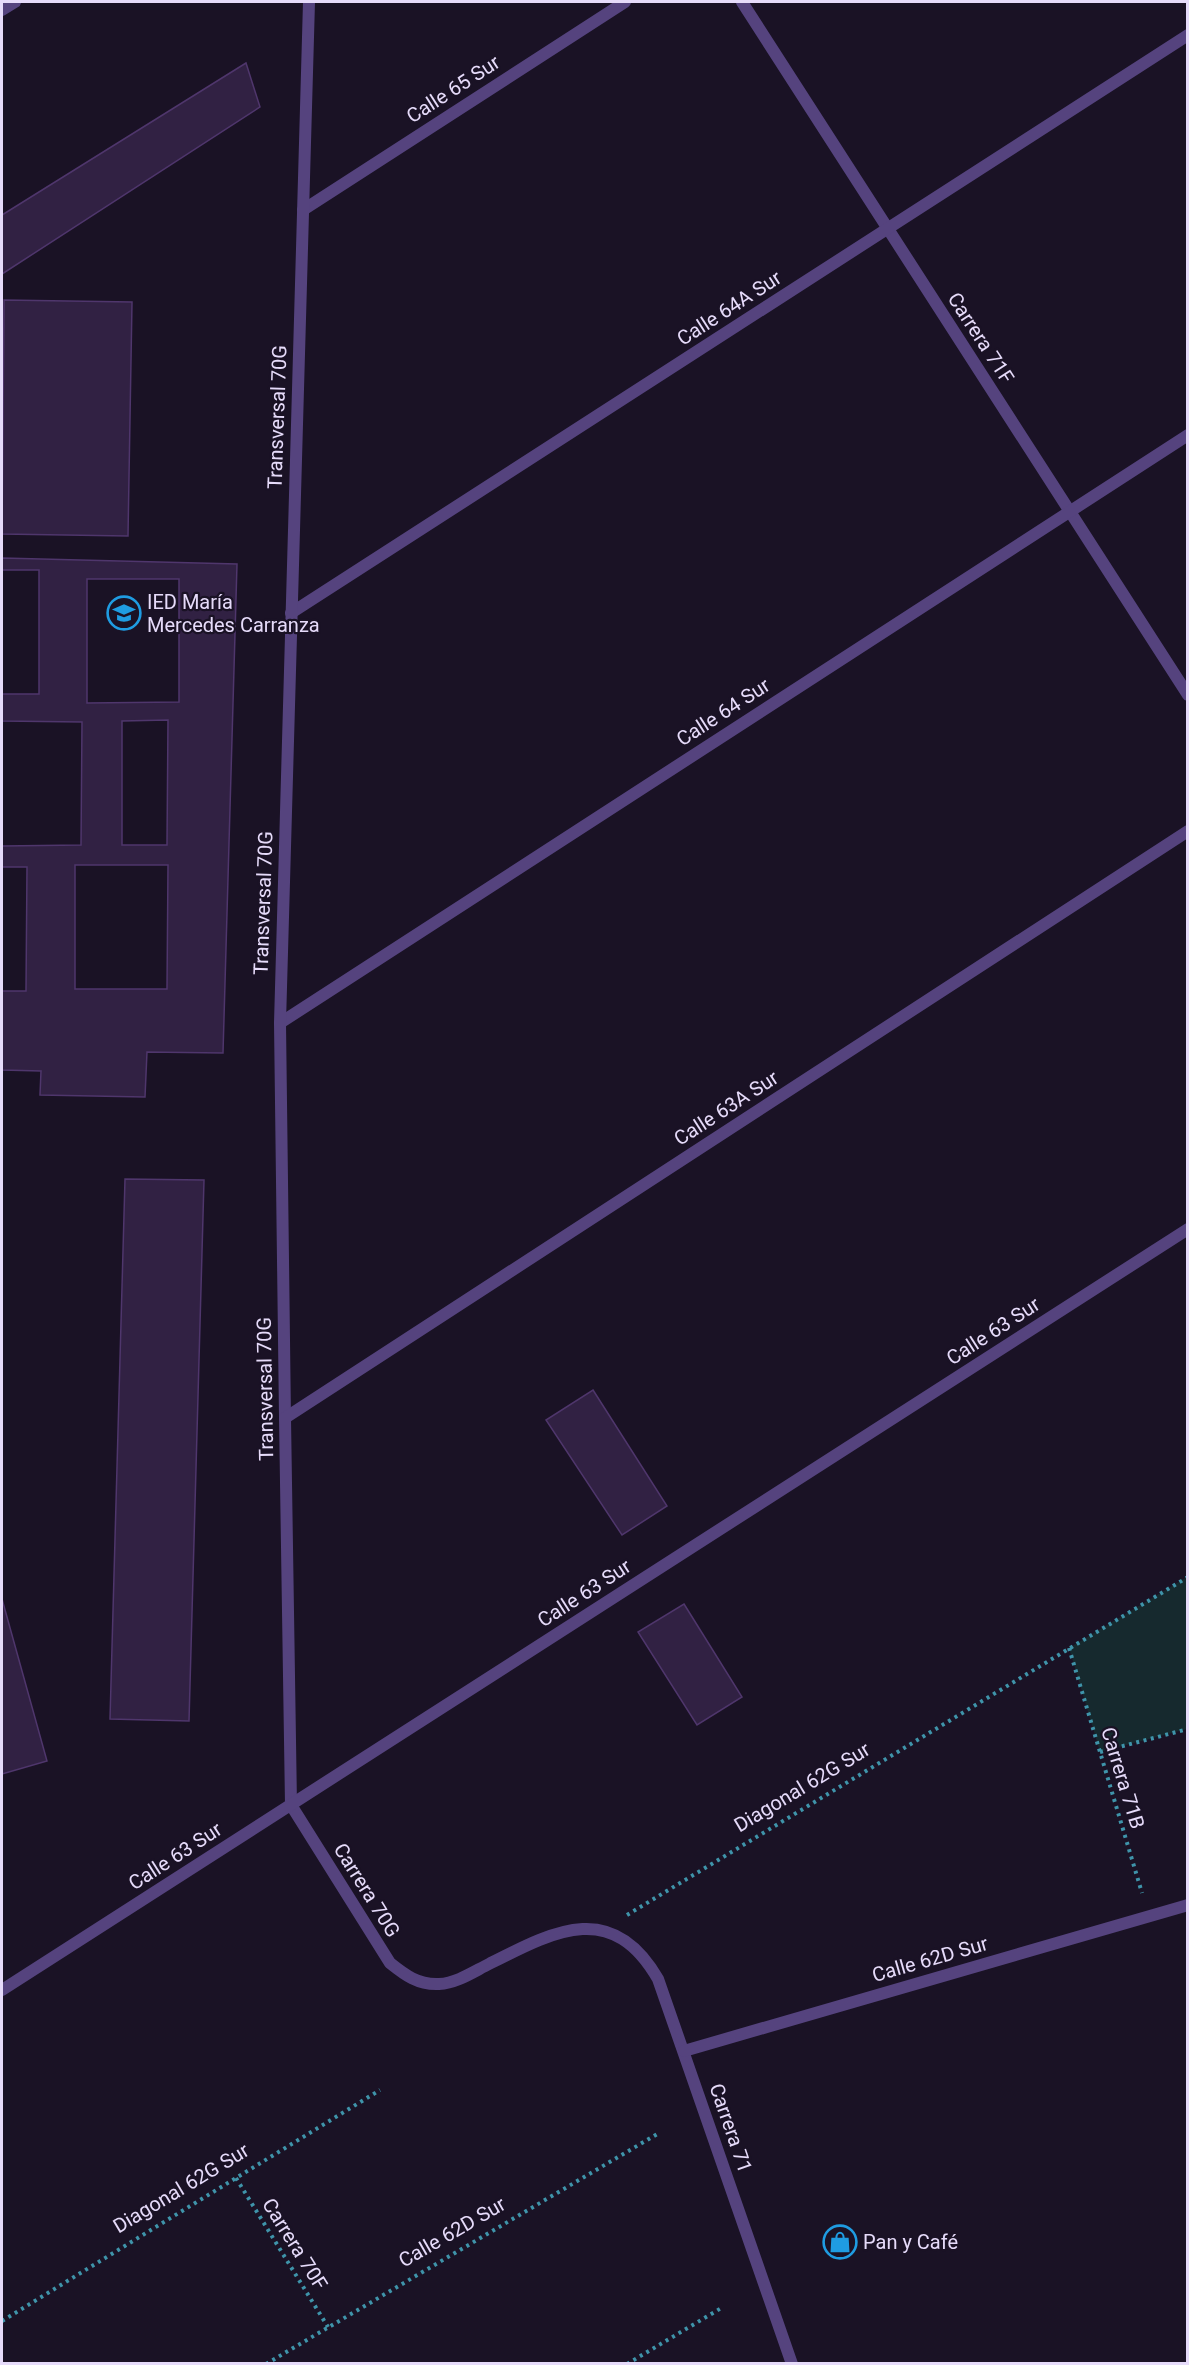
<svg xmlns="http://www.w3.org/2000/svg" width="1189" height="2365" font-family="Roboto,sans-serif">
  <rect width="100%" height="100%" fill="#1a1225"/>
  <polygon fill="#16292e" points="1187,1577 1187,1729 1100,1752 1069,1648"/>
  <g fill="#312143" stroke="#4f366c" stroke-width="1.5" fill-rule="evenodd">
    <polygon points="246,63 260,107 2,274 2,215"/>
    <polygon points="4,300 132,302 128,536 2,534"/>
    <path d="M2,558L237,564L223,1053L147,1052L145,1097L40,1095L41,1071L2,1070V991H26L27,867H2V846L81,845L82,722L2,721V694H39V570H2ZM87,579H179V702L87,703ZM168,720L167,845H122V721ZM75,865H168L167,989H75Z"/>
    <polygon points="125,1179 204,1180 189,1721 110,1719"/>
    <polygon points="593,1390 667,1506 622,1535 546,1420"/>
    <polygon points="2,1599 47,1761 2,1774"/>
    <polygon points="684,1604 742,1697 697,1725 638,1632"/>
  </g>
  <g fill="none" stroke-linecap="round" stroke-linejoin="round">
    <g stroke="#3f94aa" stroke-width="4" stroke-dasharray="3 4.5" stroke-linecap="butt">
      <polyline points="1069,1648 1142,1893"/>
      <polyline points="1100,1752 1188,1729"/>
      <polyline points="627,1915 1188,1577"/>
      <polyline points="236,2178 328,2327"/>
      <polyline points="2,2321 380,2090"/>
      <polyline points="266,2364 659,2133"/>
      <polyline points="627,2364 723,2307"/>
    </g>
    <g stroke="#55437e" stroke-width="12">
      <polyline points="742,2 1188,695"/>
      <polyline points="2,10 15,2"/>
      <polyline points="303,210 625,2"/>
      <polyline points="291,613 1188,35"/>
      <polyline points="280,1023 1188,435"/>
      <polyline points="285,1418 280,1023 309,2"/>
      <path d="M291,1805L390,1963C405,1975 418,1985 439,1984C457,1983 473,1972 489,1964C554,1931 612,1899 658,1979L792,2364"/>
      <polyline points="684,2051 1188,1905"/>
    </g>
    <g stroke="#55437e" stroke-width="12">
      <polyline points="291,1805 285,1418 1188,831"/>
      <polyline points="2,1990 1188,1229"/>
    </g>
  </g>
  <defs>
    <symbol id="school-ring" viewBox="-11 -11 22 22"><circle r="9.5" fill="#1a1225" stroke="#1f9ce2" stroke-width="1.5"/><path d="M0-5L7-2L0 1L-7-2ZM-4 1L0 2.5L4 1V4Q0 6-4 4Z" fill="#1f9ce2"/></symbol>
    <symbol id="shop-ring" viewBox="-11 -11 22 22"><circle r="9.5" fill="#1a1225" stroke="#1f9ce2" stroke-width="1.5"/><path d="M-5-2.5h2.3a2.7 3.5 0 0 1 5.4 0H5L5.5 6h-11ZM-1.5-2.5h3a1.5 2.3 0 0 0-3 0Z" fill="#1f9ce2"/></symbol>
  </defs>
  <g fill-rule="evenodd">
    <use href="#school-ring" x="105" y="594" width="38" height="38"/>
    <use href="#shop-ring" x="821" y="2223" width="38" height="38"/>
  </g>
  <g text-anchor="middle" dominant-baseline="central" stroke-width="4.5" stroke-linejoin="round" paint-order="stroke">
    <g font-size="20" fill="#e6dbfa" stroke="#1a1225">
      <text transform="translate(453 89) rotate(-33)">Calle 65 Sur</text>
      <text transform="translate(729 308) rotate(-33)">Calle 64A Sur</text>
      <text transform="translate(981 338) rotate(57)">Carrera 71F</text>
      <text transform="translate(277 417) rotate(-88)">Transversal 70G</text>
      <text transform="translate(723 712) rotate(-33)">Calle 64 Sur</text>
      <text transform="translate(263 903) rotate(-88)">Transversal 70G</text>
      <text transform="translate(726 1108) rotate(-33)">Calle 63A Sur</text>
      <text transform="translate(993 1331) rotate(-33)">Calle 63 Sur</text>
      <text transform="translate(265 1389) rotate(-91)">Transversal 70G</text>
      <text transform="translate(584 1593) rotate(-33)">Calle 63 Sur</text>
      <text transform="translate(1123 1778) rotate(73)">Carrera 71B</text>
      <text transform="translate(802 1787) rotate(-31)">Diagonal 62G Sur</text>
      <text transform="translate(175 1856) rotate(-33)">Calle 63 Sur</text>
      <text transform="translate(367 1890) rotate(58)">Carrera 70G</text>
      <text transform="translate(930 1959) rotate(-16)">Calle 62D Sur</text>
      <text transform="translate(731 2128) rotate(71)">Carrera 71</text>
      <text transform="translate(181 2188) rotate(-31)">Diagonal 62G Sur</text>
      <text transform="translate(452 2232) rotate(-30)">Calle 62D Sur</text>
      <text transform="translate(295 2244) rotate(58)">Carrera 70F</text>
    </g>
    <g font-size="20" fill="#e6dbfa" stroke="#1a1225" text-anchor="start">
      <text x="147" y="602">IED María<tspan x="147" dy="23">Mercedes Carranza</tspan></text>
      <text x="863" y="2242">Pan y Café</text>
    </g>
  </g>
  <rect width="1189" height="2365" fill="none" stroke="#e6dbfa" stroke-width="6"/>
</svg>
